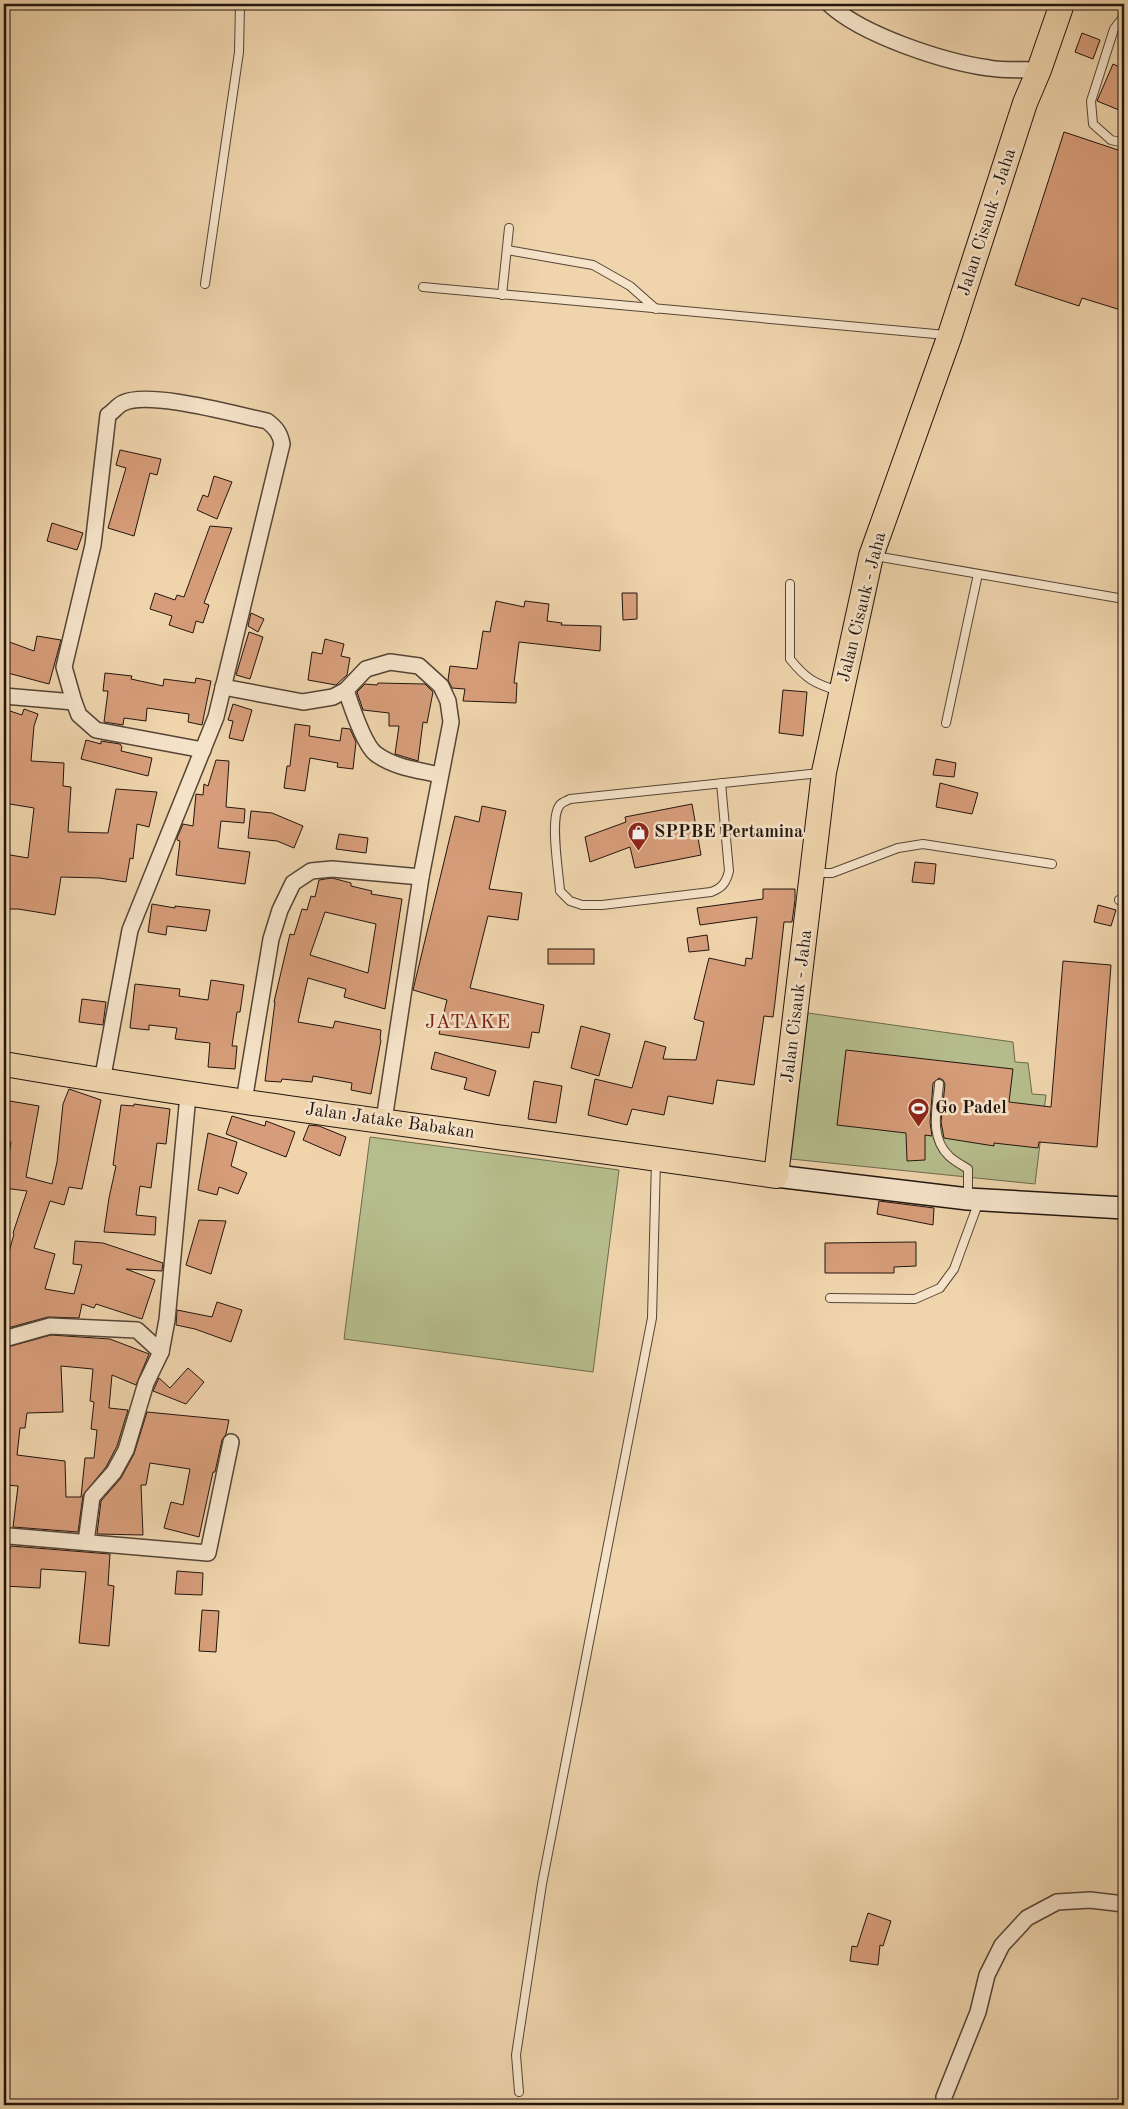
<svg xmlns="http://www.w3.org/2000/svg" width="1128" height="2109" font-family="'Old Standard TT',serif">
  <rect width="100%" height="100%" fill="#efd4ac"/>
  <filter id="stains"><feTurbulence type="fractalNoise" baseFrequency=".004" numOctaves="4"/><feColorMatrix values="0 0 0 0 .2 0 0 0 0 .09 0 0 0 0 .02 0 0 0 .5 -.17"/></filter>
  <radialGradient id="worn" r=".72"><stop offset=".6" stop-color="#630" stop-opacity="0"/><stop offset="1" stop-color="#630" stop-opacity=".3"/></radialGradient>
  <g fill="#b6bd8c" stroke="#6c694d">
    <polygon points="808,1013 1013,1042 1015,1062 1028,1063 1032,1094 1046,1095 1035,1184 791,1159"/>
    <polygon points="370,1137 619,1170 593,1372 344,1339"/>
  </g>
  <g fill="#d79d7a" stroke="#22150e" fill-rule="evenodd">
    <polygon points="1082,33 1100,40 1093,59 1075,52"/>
    <polygon points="1113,64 1124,69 1124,112 1097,101"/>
    <polygon points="1064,132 1124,152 1124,311 1082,298 1079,306 1015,285"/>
    <polygon points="120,450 161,459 157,475 150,473 134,536 108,528 126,468 116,465"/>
    <polygon points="214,476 232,482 217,519 197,510 203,495 208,497"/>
    <polygon points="52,523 83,533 77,550 47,541"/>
    <polygon points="210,526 232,528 204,603 209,605 203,623 196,621 193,633 169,625 172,616 150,609 155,593 175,600 177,595 184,597"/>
    <polygon points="622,593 637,593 637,619 623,620"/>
    <polygon points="496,601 524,607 525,601 549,604 547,621 562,623 561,625 601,626 600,651 519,642 514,683 517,683 516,703 463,701 465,689 452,688 448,680 450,666 477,669 483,631 490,632"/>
    <polygon points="251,613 264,619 258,632 248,626"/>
    <polygon points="249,632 263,637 250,679 236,675"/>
    <polygon points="37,636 61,640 49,684 4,672 4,640 34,651"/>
    <polygon points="325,639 344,644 341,656 350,658 347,675 336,685 308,680 312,652 322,654"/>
    <polygon points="105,673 132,676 131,679 163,686 164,679 195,683 196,678 211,681 202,725 188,722 189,714 147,708 146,721 124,718 123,725 104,722 108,691 103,691"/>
    <polygon points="378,683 425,684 433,692 427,723 423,722 418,761 395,754 399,726 389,726 389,713 363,710 357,692 365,684 377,685"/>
    <polygon points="783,690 807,692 803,736 779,733"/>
    <polygon points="233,704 252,710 243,741 229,738 233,721 228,720"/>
    <polygon points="4,709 22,715 24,709 38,714 34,726 31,761 64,763 63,786 71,787 68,832 108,833 116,789 157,792 149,827 137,824 133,859 130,858 126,882 99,878 61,877 55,915 18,909 4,909 4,854 28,858 34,808 4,803"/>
    <polygon points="295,724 310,726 309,736 340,741 342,728 350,729 356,742 353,769 337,767 338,763 310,758 305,791 284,788 287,766 290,766"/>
    <polygon points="86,740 101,744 101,741 120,744 122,747 121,751 152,758 148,776 81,759"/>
    <polygon points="936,759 956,763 954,777 933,775"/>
    <polygon points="216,760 229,761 226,807 245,809 244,823 221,821 218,848 250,852 245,884 176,875 180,841 177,840 177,838 183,824 193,826 196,794 203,795 204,784 208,786"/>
    <polygon points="940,783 978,793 972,814 936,807"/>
    <polygon points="692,804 701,855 635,868 630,847 590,862 585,837 626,822 625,817"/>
    <polygon points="482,806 506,811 489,889 522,893 518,920 488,916 470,988 544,1005 539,1033 532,1032 529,1048 439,1034 447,1000 413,990 455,816 479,822"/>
    <polygon points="251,811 272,813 303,826 294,848 277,841 248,838"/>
    <polygon points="339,834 368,838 366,853 336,849"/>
    <polygon points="915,862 936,864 934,884 912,882"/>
    <path d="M332,878L351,883V886L372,891L371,894L402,899L385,1009L344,997L346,989L308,978L298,1022L333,1028L335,1021L381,1030L380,1039L381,1040L371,1094L351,1090L352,1083L313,1076L312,1082L282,1079L281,1082L265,1081L275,1002H274L290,934L294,935L302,909L307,910L311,896L315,897L319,880ZM325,912L376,924L368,973L310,955Z"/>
    <polygon points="763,889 795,889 795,900 792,922 784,922 775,1002 773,1017 764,1016 754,1085 717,1080 713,1104 668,1096 664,1115 632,1109 627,1125 588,1115 595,1079 632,1088 645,1041 666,1047 663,1059 696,1060 704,1022 694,1019 709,958 745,966 746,958 752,959 757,917 700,925 697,908 763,899"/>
    <polygon points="152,904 175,908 175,906 210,910 206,931 167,926 166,935 148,932"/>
    <polygon points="1098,905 1116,910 1111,926 1094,922"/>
    <polygon points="707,935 709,950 689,952 687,938"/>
    <rect x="548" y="949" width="46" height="15"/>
    <polygon points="1063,961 1111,965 1097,1147 1039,1142 1038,1148 994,1143 994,1146 944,1138 941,1122 945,1084 943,1080 939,1078 933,1083 930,1122 932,1136 925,1135 925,1160 907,1161 906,1133 837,1125 846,1050 1013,1069 1009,1102 1051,1107"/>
    <polygon points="211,980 244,985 240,1012 237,1012 232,1046 237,1046 235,1069 208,1067 210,1043 175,1039 177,1028 149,1025 149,1030 130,1028 135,984 180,989 179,996 208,1000"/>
    <polygon points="82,999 106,1002 103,1025 79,1022"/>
    <polygon points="581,1026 610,1034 599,1076 571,1068"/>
    <polygon points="435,1052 496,1071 489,1096 464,1089 467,1078 431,1069"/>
    <polygon points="534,1081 562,1086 556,1123 528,1119"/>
    <polygon points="69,1089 101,1100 82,1189 69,1187 64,1205 50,1201 34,1248 55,1254 45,1289 74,1294 82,1265 73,1264 75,1241 103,1243 163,1263 162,1271 126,1269 155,1280 142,1319 96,1304 94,1308 82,1304 79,1318 48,1317 4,1329 4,1270 14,1234 13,1233 27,1191 4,1188 11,1142 4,1141 4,1100 39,1106 26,1177 52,1184 57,1162 63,1104"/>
    <polygon points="134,1104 170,1109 166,1144 157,1143 151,1188 140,1186 136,1215 156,1217 155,1235 104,1232 109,1198 116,1166 113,1165 121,1105 134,1106"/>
    <polygon points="232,1116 265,1126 266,1121 295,1132 286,1157 226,1134"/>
    <polygon points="309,1125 319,1126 346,1137 340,1156 303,1140"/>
    <polygon points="208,1133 237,1142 231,1166 247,1173 238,1194 219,1187 217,1195 198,1190"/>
    <polygon points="879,1201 934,1208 933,1225 877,1214"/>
    <polygon points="199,1220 226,1221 211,1274 186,1265"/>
    <polygon points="916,1242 916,1266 894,1267 894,1273 825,1273 825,1243"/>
    <polygon points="217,1302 242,1310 231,1342 195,1329 176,1325 177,1310 212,1317"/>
    <path d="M51,1335L110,1339L149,1354L136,1385L112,1375L109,1408L128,1410L117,1446L106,1467L83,1495L78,1532L13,1527L18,1486L4,1485V1348ZM61,1366L93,1369L90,1401L94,1402L91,1429L97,1430L94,1458H85L81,1497H66L65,1461L17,1455L20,1428H25L27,1413L63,1412Z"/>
    <polygon points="188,1368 204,1382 186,1404 153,1391 159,1378 170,1388"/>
    <polygon points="147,1412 229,1420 226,1434 222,1440 215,1472 213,1472 199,1537 164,1528 171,1502 183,1505 190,1469 150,1463 146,1485 141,1485 143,1535 97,1534 101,1501 121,1478 134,1454"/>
    <polygon points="11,1546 110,1554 108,1585 114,1586 109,1646 79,1643 86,1572 41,1569 40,1588 4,1586 4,1548 10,1549"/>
    <polygon points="177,1571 203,1573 202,1595 175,1594"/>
    <polygon points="202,1610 219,1611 216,1652 199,1651"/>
    <polygon points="868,1913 891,1921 883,1946 880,1945 878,1965 850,1961 852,1946 857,1947"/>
  </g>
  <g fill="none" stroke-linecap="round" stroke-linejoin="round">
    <defs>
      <g id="service">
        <polyline points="1124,16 1114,29 1091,101 1093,124 1111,140 1124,143"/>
        <polyline points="507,250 593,265 630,286 656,309"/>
        <polyline points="205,284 239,52 240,4"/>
        <polyline points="423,287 946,335"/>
        <polyline points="502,295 509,228"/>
        <polyline points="875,556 1124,599"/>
        <path d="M790,584V659C806,679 815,684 839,691"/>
        <polyline points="946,723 978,574"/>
        <path d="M721,783L729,871C726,883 722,888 711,892L602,905H582L570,901L560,891C559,874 549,817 560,805C562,802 567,801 570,799C653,790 737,782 820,773"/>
        <polyline points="816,873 832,873 898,848 923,844 1052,864"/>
        <polyline points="1119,900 1124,901"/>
        <path d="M939,1084C937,1108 929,1137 949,1156C954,1161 962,1165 968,1169V1198"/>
        <polyline points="830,1298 915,1299 940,1288 954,1269 979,1201"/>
        <polyline points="519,2092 516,2055 542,1884 652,1318 656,1160"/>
      </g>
      <g id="minor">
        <path d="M829,4C862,35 944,62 989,68C1005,71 1023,69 1039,70"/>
        <polyline points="223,687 303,702 333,697 346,690 366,669 390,662 419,666 441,686 448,701 451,722 421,877 384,1120"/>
        <path d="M346,690C351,705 364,745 376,754C395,768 419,770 440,775"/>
        <path d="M4,696L74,702L64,667L93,545L108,415C113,412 118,405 123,403C149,390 237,415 267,421C276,428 280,433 282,444L216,717L130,930L102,1081"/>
        <polyline points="74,702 79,715 96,730 203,750"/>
        <polyline points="244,1101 271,939 280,910 293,883 311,871 332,869 421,877"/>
        <polyline points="4,1339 50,1326 137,1330 161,1352"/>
        <polyline points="9,1536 208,1553 231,1442"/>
        <polyline points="86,1542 92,1497 114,1472 126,1450 146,1383 161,1352 167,1320 188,1095"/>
        <polyline points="944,2097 978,2012 987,1975 1002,1945 1027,1918 1057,1902 1090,1900 1124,1904"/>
      </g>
      <polyline id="secondary" points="776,1176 968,1199 1124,1208"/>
      <path id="primary" d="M4,1064C260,1108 519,1138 776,1176L824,772L871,556L950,335L1025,103L1039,70L1062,4"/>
    </defs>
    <use href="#service" stroke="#554536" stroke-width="10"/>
    <use href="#minor" stroke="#554536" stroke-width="18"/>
    <use href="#secondary" stroke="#22150e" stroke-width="24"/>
    <use href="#primary" stroke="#22150e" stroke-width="26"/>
    <use href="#service" stroke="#f5e3c9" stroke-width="8"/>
    <use href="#minor" stroke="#f5e3c9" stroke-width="15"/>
    <use href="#secondary" stroke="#f5e3c9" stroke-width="21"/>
    <use href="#primary" stroke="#efd4ac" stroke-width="24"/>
  </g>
  <defs>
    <symbol id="shop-pin" viewBox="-11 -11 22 30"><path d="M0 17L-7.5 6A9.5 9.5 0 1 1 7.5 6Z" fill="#8f2418" stroke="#f5e3c9"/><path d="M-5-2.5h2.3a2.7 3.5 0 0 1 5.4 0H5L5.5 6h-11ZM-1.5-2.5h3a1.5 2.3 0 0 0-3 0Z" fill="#fff"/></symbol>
    <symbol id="stadium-pin" viewBox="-11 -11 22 30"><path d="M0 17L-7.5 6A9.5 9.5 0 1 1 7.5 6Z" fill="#8f2418" stroke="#f5e3c9"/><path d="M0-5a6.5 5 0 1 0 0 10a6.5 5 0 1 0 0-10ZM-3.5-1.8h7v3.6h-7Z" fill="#fff"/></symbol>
  </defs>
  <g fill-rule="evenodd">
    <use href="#shop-pin" x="626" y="820" width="25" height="34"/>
    <use href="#stadium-pin" x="906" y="1096" width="25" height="34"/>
  </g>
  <g text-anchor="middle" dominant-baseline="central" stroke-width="5" stroke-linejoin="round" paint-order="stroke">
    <g font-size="18" fill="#22150e" stroke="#f5e3c9">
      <text transform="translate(987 222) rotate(-72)">Jalan Cisauk - Jaha</text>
      <text transform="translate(862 607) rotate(-76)">Jalan Cisauk - Jaha</text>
      <text transform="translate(797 1006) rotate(-83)">Jalan Cisauk - Jaha</text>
      <text transform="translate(390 1121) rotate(8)">Jalan Jatake Babakan</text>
    </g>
    <g font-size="18" font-weight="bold" fill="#22150e" stroke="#f5e3c9" text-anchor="start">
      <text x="654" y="832">SPPBE Pertamina</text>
      <text x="935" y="1108">Go Padel</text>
    </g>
    <g font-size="20" letter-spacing="1" fill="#7a1f14" stroke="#f5e3c9">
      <text x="468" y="1023">JATAKE</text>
    </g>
  </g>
  <rect width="1128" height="2109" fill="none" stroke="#efd4ac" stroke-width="20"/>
  <rect x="5" y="5" width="1118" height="2099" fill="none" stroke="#22150e" stroke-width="2.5"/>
  <rect x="10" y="10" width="1108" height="2089" fill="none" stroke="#22150e"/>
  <rect width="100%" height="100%" filter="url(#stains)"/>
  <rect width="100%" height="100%" fill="url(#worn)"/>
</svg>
